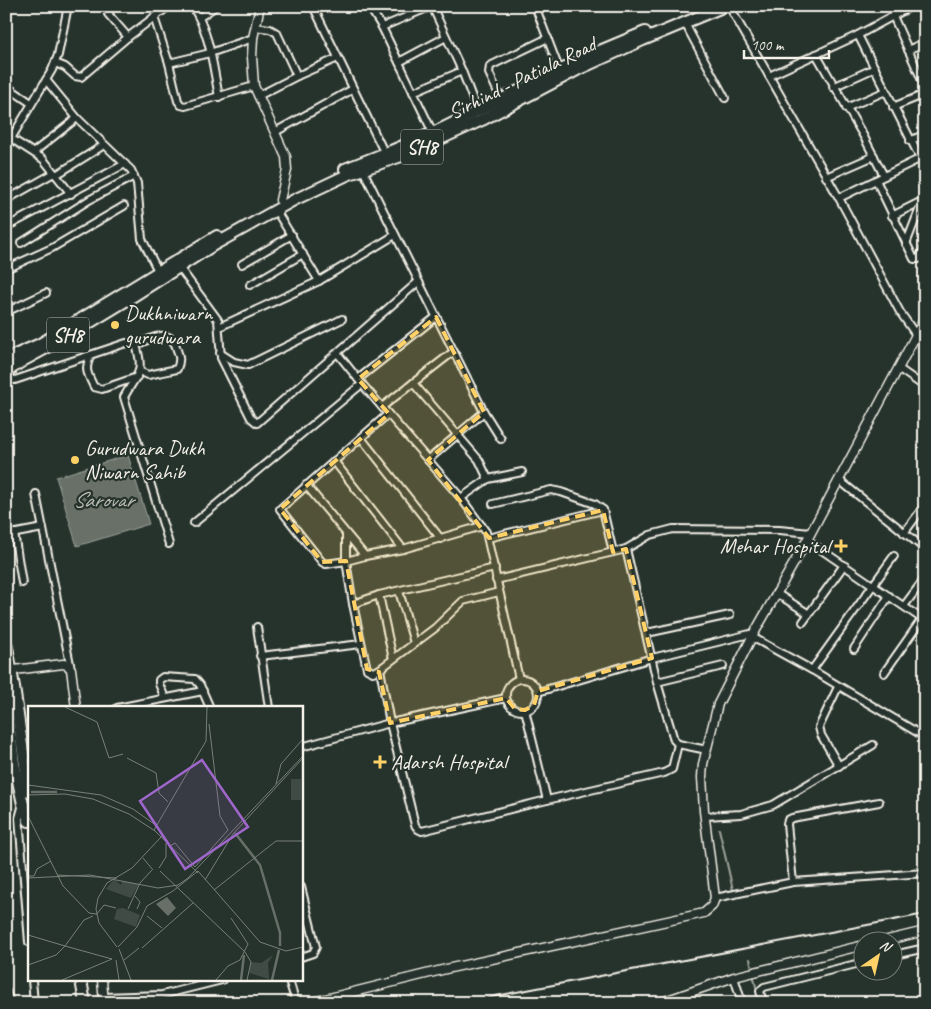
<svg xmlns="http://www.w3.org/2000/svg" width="931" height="1009" font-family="Caveat,sans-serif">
  <rect width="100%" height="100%" fill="#26332d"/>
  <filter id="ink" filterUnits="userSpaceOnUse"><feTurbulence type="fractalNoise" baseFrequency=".02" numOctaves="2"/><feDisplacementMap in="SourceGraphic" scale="10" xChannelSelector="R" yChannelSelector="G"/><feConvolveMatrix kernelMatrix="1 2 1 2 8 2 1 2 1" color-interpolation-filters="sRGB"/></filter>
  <g filter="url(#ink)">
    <polygon fill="#676f68" stroke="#9fa39b" points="128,455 149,524 77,546 56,477"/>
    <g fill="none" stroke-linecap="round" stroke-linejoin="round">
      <g stroke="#9fa39b" stroke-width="2">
        <polyline points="719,829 733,890"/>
        <polyline points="750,959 752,969"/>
        <polyline points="753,974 757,991 757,1003"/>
      </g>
      <defs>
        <g id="minor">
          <polyline points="113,6 108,14 128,37"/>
          <path d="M192,6C210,32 213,67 219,97"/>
          <polyline points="313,6 386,156"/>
          <polyline points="369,6 382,27 433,133"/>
          <polyline points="432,6 462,71 478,113"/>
          <polyline points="535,6 561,74"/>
          <polyline points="729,6 839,198 900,312 916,335"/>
          <polyline points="912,6 893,16 925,87"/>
          <polyline points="154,17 169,63 178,101 181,105 185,106 254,86"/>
          <polyline points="200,17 216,6"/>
          <polyline points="685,21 689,31 725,98"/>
          <polyline points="255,27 270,29 277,33 297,76"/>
          <polyline points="382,27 432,6"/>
          <polyline points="858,35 925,168"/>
          <polyline points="908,50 925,42"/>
          <polyline points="816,54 864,137 884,176"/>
          <polyline points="399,62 446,37"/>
          <polyline points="55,63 65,67 75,76 81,77 128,37 169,6"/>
          <polyline points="169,63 210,53 253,38"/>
          <polyline points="769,76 858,35 893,16"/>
          <polyline points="46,80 77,118 131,170 137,183 142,239 158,271"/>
          <polyline points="6,86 31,103"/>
          <polyline points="833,87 875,68"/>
          <polyline points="413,92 462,71"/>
          <polyline points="258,96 297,76 338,58"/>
          <polyline points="501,99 489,73 490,66 548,38"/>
          <polyline points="893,107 925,94"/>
          <polyline points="846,108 886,91"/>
          <polyline points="275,132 353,89"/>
          <polyline points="12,139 43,159 71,194"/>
          <polyline points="910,141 925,134"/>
          <polyline points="6,147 52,70 58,55 68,6"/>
          <polyline points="34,152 77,118"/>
          <polyline points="362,168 484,412 501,439"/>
          <polyline points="56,175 104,145"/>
          <polyline points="826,177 874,156"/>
          <polyline points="876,180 914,259 919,259 925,246"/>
          <polyline points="839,198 919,159"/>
          <polyline points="6,200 54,173"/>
          <polyline points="892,216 924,200"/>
          <polyline points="6,227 125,164"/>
          <polyline points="21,243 89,200 134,176"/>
          <polyline points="906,244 923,200"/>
          <polyline points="242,264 292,235"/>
          <polyline points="179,267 218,320 221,358 251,418 257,423 418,282"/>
          <polyline points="6,269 52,248 124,206"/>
          <polyline points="319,281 395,235"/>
          <polyline points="250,285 303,254"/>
          <polyline points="6,312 46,293"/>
          <polyline points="219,327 319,281 275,209"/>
          <path d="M136,345C152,338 171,326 177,350C180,357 180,361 177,369L148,375L139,371"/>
          <polyline points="220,353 234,362 248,365 342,319"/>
          <polyline points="338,354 362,384 461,498 486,532 519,679"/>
          <path d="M91,355C84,369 87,373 94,387L102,389L137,377"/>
          <polyline points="898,368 925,387"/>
          <path d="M6,378L15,380L126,343L136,345C145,374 137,373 124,397L169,544"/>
          <polyline points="358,379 436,317"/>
          <polyline points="413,383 479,460 488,479"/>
          <polyline points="382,407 453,352"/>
          <polyline points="388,414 280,509 322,562 326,564 346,561 353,604 367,669 373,672 380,669 435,628 463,601 499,592"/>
          <polyline points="362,439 441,539"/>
          <polyline points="428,460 484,412"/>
          <polyline points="334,461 403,549"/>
          <polyline points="839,480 925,549"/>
          <polyline points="306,485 365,556 403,549 482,526"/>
          <polyline points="36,494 71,669"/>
          <polyline points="461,498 488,479 522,472"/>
          <polyline points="493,504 551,490 561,492 595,504 603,510 613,552"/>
          <polyline points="194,523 362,384"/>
          <polyline points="14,533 22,583"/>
          <polyline points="904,533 925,505"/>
          <polyline points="346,534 346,561 365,556"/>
          <polyline points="6,535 43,528"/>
          <polyline points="488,538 603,510"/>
          <polyline points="807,540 925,621"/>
          <polyline points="626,549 650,535 673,529 779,530 811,533"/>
          <polyline points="496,580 626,549 657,682 674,740 678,744"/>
          <polyline points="399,591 414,643"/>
          <polyline points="776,593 809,614"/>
          <polyline points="379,595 393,659"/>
          <polyline points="353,604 379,595 495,568"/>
          <polyline points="904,606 925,578"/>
          <polyline points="803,622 844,565"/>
          <polyline points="257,627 269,708"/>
          <polyline points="647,633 730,615"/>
          <polyline points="752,637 812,670 925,737"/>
          <polyline points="854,649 889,596"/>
          <polyline points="260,656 361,644"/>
          <polyline points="380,669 390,723 415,825 418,829 422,831 547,800 664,773 672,769 678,744 707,750"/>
          <polyline points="812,670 894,556"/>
          <polyline points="884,673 922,619"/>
          <circle cx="522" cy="695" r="16"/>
          <polyline points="657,682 723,666"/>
          <polyline points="923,686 925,683"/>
          <polyline points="838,687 819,727 821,735 839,766"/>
          <polyline points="538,692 652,658 754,633"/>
          <polyline points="165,698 159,684 159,680 163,677 195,679 200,685 210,708"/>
          <polyline points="117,708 203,691"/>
          <polyline points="525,710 547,800"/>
          <polyline points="301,747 390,723 506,698"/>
          <polyline points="23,804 19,818 29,942"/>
          <polyline points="705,816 741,814 773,805 873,745"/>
          <polyline points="793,882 787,824 788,820 792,818 879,802"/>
          <polyline points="301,887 316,947 313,953 301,957"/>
          <polyline points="715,898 793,882 925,873"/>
          <polyline points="894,955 925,948"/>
          <polyline points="734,977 742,1003"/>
          <polyline points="32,980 34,1003"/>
          <polyline points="289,980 296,1003"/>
          <polyline points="922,980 925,990"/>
          <polyline points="6,991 10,1003"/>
          <polyline points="104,997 162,995 222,980"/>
          <polyline points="763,1003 760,991 764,987 864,962"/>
        </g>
        <g id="tertiary">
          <polyline points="260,6 253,38 252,57 254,86 286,157 287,170 280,200"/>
          <polyline points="6,671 63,664 67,665 71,669 76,708"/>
          <polyline points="879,942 925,931"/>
          <polyline points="102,980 104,1003"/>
          <polyline points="309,1003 446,969 704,913 712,906 715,898 704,811 702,777 703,764 718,704 752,637 807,540 925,318"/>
          <polyline points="659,1003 734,977 864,945"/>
        </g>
        <g id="primary">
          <polyline points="345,169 391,151 433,133 602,50 645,32"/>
          <polyline points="6,359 40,344 217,236"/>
          <polyline points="6,372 24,360 61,340 127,300 212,246 294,200 347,175 410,153 482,120 577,70 643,40 725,6"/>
          <path d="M6,643C17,692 20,741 29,791"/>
          <polyline points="6,695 14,763 23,804 29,821"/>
          <polyline points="81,980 85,1003"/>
        </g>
      </defs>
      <use href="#minor" stroke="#f4f1e8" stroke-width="10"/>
      <use href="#tertiary" stroke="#f4f1e8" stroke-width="11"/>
      <use href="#primary" stroke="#f4f1e8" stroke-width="14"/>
      <use href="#minor" stroke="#26332d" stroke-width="6"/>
      <use href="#tertiary" stroke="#26332d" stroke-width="8"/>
      <use href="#primary" stroke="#26332d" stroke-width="10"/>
      <polyline stroke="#f4f1e8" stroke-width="2" points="471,1003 496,996 925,914"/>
    </g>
  </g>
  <path fill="#ffd166" fill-opacity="0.2" stroke="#ffd166" stroke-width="4" stroke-dasharray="10 6" stroke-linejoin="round" d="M436,317L484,412L428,460L489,538L603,510L613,552L626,549L652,658L538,691L534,705L525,710L515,709L506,698L390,723L379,672L367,669L346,561L322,562L280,509L389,414L358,379Z"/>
  <g fill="#ffd166" stroke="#26332d" stroke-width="2">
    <circle cx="115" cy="325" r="5"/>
    <circle cx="75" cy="460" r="5"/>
    <path d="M838.5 538.5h5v5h5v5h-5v5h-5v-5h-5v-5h5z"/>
    <path d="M377.5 754.5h5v5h5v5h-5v5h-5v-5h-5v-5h5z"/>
  </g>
  <g text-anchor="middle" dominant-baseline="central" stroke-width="4.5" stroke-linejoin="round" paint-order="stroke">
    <g fill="#26332d" stroke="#b6b8b0" stroke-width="1">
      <rect x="401" y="129.5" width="42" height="35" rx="4"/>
      <rect x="47" y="317.5" width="42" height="35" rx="4"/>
    </g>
    <g font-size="20" font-weight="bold" fill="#f4f1e8">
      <text x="422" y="147">SH8</text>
      <text x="68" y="335">SH8</text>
    </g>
    <g font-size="21" fill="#f4f1e8" stroke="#26332d">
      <text transform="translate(522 78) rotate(-26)">Sirhind - Patiala Road</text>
    </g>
    <g font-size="21" fill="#f4f1e8" stroke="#26332d" text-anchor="start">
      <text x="125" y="313">Dukhniwarn<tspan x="125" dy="24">gurudwara</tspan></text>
      <text x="85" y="448">Gurudwara Dukh<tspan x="85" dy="24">Niwarn Sahib</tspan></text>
      <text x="830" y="546" text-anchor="end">Mehar Hospital</text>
      <text x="391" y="762">Adarsh Hospital</text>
    </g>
    <g font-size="22" font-style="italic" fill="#bcbdb5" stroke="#26332d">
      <text x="103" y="500">Sarovar</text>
    </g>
  </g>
  <g transform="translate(28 706)">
    <rect width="275" height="275" fill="#26332d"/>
    <path d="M263,73H273V94H263ZM86,173L93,179L94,175L111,178L103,192L78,183ZM95,202L112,209L108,221L86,213L89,203ZM245,249L240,257L241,273L221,267L223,256L233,257Z" fill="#414b45"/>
    <path d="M139,191L148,202L140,210L128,198Z" fill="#676f68"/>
    <path fill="none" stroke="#676f68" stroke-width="2.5" d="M3,86H29M207,127L232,159L252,227V240M213,274L216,249M244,274L251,244"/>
    <path fill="none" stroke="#787f78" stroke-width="1" d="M37,1L69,16L81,52L95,48M99,52L128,67L131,87L140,96M248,78L253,58L275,33M0,79L73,89L105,103L129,120M0,89L37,88L65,93L101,108L127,125M0,110L35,180L61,207L68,208M142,140L147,137L167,161M115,152L125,164M167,161L200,124L192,110L181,18M131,162L138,151V137M132,165L217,246L223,256L219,274M170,167L126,124L178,35L179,1M29,169L89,172M0,170H6L9,163L23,155M0,172L62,169L130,182L150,179L160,172L275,50M177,174L205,128L275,52M186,184L248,135H275M107,190L112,196L109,203M100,203L112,177L124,164M68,209L76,199L88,202M65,210L56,214L37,240L84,253M119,210L134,222M0,229L37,240L28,249L0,259M89,241L71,217L68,203L70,192L79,177L104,162L134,130M90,241L109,221L119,200L145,185L170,165L232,236L258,245L275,241M114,242L165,197M91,243L103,274M88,254L91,274M96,254L111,242M34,274L84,253M188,274L200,260L212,254L220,238L203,212"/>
    <path fill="#9f67cb" fill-opacity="0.15" stroke="#9f67cb" stroke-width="2.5" d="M174,54L220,121L157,163L112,95Z"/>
    <rect width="275" height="275" fill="none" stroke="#f4f1e8" stroke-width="2.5"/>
  </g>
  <rect width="931" height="1009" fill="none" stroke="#26332d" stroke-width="25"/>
  <rect x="12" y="12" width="906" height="984" fill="none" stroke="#f4f1e8" stroke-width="2" filter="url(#ink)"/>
  <g transform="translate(878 956) rotate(34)"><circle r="24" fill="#26332d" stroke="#787f78"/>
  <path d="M0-4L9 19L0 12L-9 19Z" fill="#ffd166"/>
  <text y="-8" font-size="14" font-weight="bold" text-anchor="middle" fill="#f4f1e8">N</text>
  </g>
  <path d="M744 50v8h85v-8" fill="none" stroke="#f4f1e8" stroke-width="2.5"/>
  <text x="751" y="50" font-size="15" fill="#f4f1e8" stroke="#26332d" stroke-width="4" paint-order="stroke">100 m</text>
</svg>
